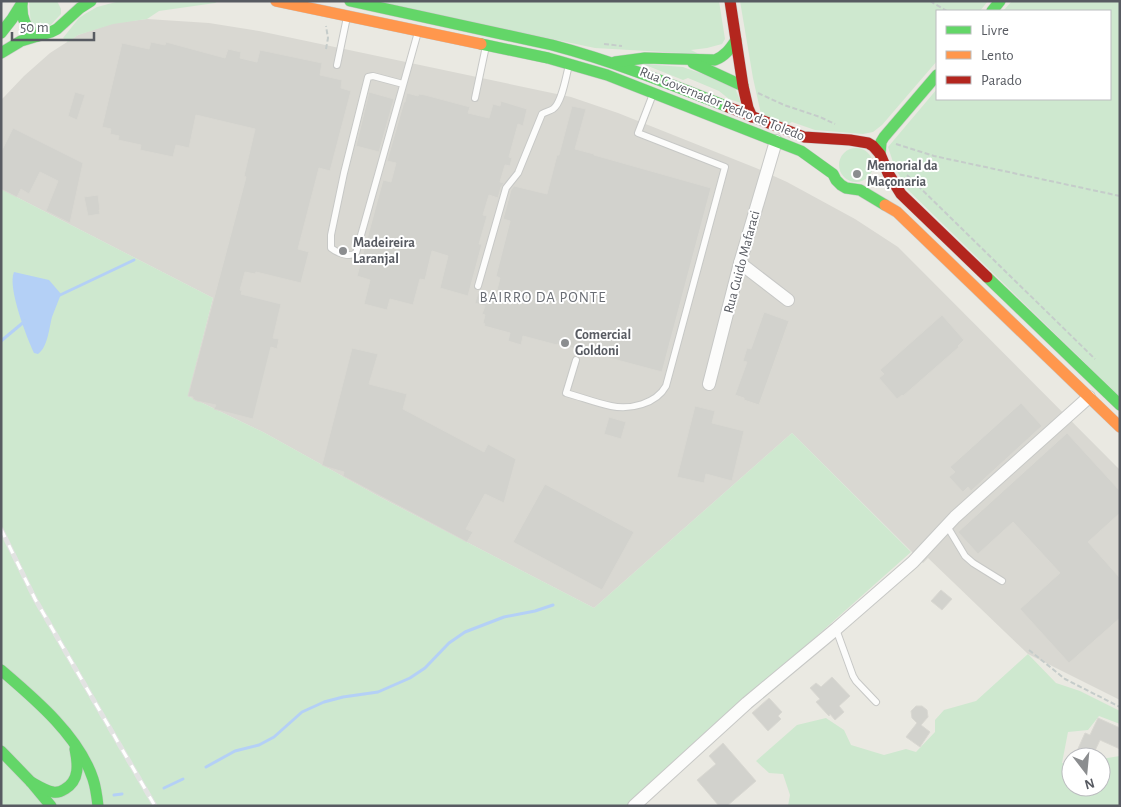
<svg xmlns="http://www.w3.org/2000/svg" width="1121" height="807" font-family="'Alegreya Sans',sans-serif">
  <rect width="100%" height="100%" fill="#eae9e2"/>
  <polygon fill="#d9d8d2" points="147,19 209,23 259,31 571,97 618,113 756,168 787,182 855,219 898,247 1120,470 1120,700 1028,654 928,558 923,563 792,433 594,608 380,497 263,432 188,396 213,298 1,189 1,100 5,96 24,76 50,53 78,35 113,23"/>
  <g fill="#cee8cf">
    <polygon points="29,1 57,1 61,9 61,14 47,29 31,26"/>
    <polygon points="218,1 215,3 159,11 147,19 113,24 78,35 68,42 63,38 79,18 85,14 97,7 116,2"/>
    <polygon points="372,1 719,1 725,39 722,44 707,48 691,50 699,54 595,48"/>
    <polygon points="740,1 988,1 980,11 937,11 937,61 882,125 873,132 863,134 815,130 792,122 786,125 761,114 753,78"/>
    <polygon points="1012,1 1120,1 1120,397 908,190 895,168 888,147 937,89 937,99 1110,99 1110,11 1003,11"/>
    <polygon points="643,64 683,67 730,84 735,88 741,103 729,99 719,91 688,78 683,80"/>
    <circle cx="856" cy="165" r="17"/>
    <polygon points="1,189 213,298 188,396 263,432 380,497 594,608 792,433 911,552 626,806 1,806"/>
    <polygon points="1028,654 1056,683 1080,691 1120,711 1120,724 1099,716 1088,730 1068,732 1062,763 1071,763 1071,787 1101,787 1101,759 1120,756 1120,806 788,806 790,795 783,774 769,773 756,761 797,725 826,718 844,730 851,745 884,755 906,749 916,752 935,732 935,720 944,710 976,701"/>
  </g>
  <path fill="#b4d0f6" d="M14,272L49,280L61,294C58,302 55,309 52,317C49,328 48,347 38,354L34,353C27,338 7,287 14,272Z"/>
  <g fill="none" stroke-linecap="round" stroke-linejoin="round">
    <g stroke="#b4d0f6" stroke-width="3">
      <polyline points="58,296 134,260"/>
      <polyline points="1,341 25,321"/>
      <polyline points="206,767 235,751 259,745 274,737 302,712 324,702 343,697 378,692 410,678 425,668 449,643 465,632 504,617 535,611 553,605"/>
      <polyline points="164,788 183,779"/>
      <polyline points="114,795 122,794"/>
    </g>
  </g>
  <g fill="#d2d2cd" stroke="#d9d8d2">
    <polygon points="151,42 165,45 166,42 225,58 228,49 241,52 240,58 257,62 260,50 322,63 320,75 342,80 341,88 351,91 330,171 319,168 298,249 309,252 301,283 256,272 255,274 245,272 240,290 242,291 241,294 281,304 273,338 279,339 277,349 271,347 253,419 214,409 216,405 197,401 193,399 193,397 188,396 246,177 244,176 255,129 196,115 189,148 176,145 173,157 140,150 141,145 118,140 119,136 110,134 111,129 102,127 122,43 149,49"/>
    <polygon points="75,92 85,95 77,120 68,116"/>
    <polygon points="369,92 394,99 379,152 356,146"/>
    <polygon points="407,93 418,96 419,94 425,95 470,107 468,113 489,118 493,104 500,106 501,101 527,109 523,126 518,124 509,157 512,158 510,166 505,165 500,182 504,183 501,187 498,198 489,195 483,215 487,216 479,244 482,244 468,296 440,288 448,256 432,251 425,280 420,279 413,305 390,299 387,310 364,304 370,280 357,276 383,180 391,182 396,163 387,161 404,102 405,102"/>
    <polygon points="572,106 586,109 575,149 594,154 594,155 711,188 662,372 557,344 557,345 523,336 521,345 508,341 510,333 484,326 485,324 483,323 485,315 482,314 485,306 475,303 478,293 495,298 500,278 496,276 510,221 503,219 511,190 514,186 547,194 557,155 559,155"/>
    <polygon points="13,128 83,163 70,223 46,211 58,181 40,172 29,194 21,189 17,197 1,189 1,152"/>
    <polygon points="98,195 100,210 99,210 100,214 88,216 84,197"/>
    <polygon points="764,312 789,321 759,405 744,400 744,398 735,395 747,362 743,361 747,348 751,349"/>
    <polygon points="942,315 964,340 958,346 959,347 903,396 902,395 897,399 879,378 884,374 880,370"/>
    <polygon points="352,348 378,354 369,384 407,394 403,409 484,452 488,444 516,459 504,503 485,494 466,529 473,532 467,542 343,476 344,472 327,467 322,465"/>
    <polygon points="1021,403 1042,426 971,491 968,487 963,492 949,477 955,472 950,467"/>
    <polygon points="695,406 715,411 712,423 744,431 732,481 706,474 704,483 677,477"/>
    <polygon points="609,417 626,422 621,439 604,434"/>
    <polygon points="1067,433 1120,491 1120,513 1088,542 1120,578 1120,618 1069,663 1020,609 1060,573 1013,522 978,554 958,532"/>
    <polygon points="545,484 634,532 602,590 513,542"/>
    <polygon points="941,590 952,599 942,610 931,601"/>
    <polygon points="832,677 850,696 839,706 844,712 835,720 830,714 829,716 816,702 820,699 810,688 816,683 821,687"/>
    <polygon points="769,698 782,712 778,716 781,719 768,731 752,713"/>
    <polygon points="916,706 922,706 927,710 928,717 921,725 930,732 920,747 906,737 917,723 912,718 911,711"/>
    <polygon points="1098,718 1120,728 1120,749 1100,740 1092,757 1089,757 1077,751 1085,733 1090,735"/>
    <polygon points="723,743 756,781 727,806 719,806 697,780 716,764 709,756"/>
  </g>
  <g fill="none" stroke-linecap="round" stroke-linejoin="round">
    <defs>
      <g id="lane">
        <polyline points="337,65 347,17"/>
        <path d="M403,84L373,76L368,77L344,173L331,235V248C337,253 350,258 356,253C377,179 397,105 418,32"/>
        <polyline points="475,98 486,46"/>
        <path d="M478,286L506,188L518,173L542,114C545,112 550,111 553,109C562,103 566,76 569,65"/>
        <path d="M576,360L566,393C581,397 596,403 611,406C630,410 656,404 666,386L725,167L638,133L653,94"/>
        <polyline points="947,526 965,556 973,563 1002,581"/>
        <polyline points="836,629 853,676 856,681 876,702"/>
      </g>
      <g id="street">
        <polyline points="740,263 788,300"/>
        <polyline points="709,384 740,263 776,141"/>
        <polyline points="634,806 747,703 836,629 913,562 955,517 1089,397"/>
      </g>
      <g id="fast">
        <path d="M350,1L552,45C613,61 670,84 728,107"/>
        <path d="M22,3C21,18 25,28 38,36"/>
        <polyline points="992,11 1000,1"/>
        <polyline points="1,33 12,19 22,3"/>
        <polyline points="481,44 548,58 607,75 801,151 833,174 836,180 841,185 846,188 860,190 885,205"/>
        <polyline points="1,53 21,41 51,32 57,29 80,8 91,1"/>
        <path d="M615,62L645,58L715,60C725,56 730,49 736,40"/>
        <polyline points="693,63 743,86"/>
        <polyline points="880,154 881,142 884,137 937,75"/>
        <polyline points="987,277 1120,405"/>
        <path d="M1,670C35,699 79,736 93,779C96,788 97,797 98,806"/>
        <polyline points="1,751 31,782 51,806"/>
        <path d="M31,782C38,786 46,791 53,792C57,793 62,791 65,789C80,780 78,764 75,749"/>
      </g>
      <g id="slow">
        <polyline points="276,1 481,44"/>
        <polyline points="885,205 897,212 1120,427"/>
      </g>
      <g id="jam">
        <polyline points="730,1 743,86 748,108 752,117"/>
        <polyline points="728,107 804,137 850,140 868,143 873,146 880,154 888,173 901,194 987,277"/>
      </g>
    </defs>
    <use href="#lane" stroke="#c7c8c6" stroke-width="8"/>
    <use href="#street" stroke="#c7c8c6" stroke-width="14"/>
    <use href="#fast" stroke="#c9c8c8" stroke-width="12"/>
    <use href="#slow" stroke="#c9c8c8" stroke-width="12"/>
    <use href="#jam" stroke="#c9c8c8" stroke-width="12"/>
    <g stroke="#c5ccca" stroke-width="2" stroke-dasharray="5 2.5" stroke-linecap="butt">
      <polyline points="930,1 947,11"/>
      <polyline points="604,44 622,46"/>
      <polyline points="326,49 328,38 326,26"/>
      <polyline points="758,93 784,105 820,117 835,124"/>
      <polyline points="896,144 934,156 1120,196"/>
      <polyline points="907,175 1095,359"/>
      <polyline points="1029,650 1065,679 1120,707"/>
    </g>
    <use href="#lane" stroke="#fcfcfb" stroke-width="6"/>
    <use href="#street" stroke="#fcfcfb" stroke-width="12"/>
    <use href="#fast" stroke="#63d668" stroke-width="11"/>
    <use href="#slow" stroke="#ff974d" stroke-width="11"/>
    <use href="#jam" stroke="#b3261e" stroke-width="11"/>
    <defs>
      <polyline id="rail" points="1,529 35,599 155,806"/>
    </defs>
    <use href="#rail" stroke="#e2e3e2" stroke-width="5"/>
    <use href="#rail" stroke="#fff" stroke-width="3" stroke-dasharray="9" stroke-linecap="butt"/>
  </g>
  <g fill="#8b8d8f" stroke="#fff" stroke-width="2">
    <circle cx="857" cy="174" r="5"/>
    <circle cx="343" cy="251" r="5"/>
    <circle cx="565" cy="343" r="5"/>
  </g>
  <g text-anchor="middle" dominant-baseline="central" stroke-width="4" stroke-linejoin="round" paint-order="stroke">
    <g font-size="14" fill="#585b62" stroke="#fff">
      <text transform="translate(722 104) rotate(22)">Rua Governador Pedro de Toledo</text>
      <text transform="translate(742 262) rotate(-75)">Rua Guido Mafaraci</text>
    </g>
    <g font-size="14" font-weight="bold" fill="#585b62" stroke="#fff" text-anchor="start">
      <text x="867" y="166">Memorial da<tspan x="867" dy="16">Maçonaria</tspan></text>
      <text x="353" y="243">Madeireira<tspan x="353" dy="16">Laranjal</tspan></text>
      <text x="575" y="335">Comercial<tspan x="575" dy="16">Goldoni</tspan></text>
    </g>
    <g font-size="15" letter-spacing="1" fill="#696d74" stroke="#fff">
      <text x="543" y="297">BAIRRO DA PONTE</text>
    </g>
  </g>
  <rect width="1121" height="807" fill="none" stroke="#585b62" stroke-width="5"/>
  <rect x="936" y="10" width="175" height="90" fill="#ffffff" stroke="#bcbdc0"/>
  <rect x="946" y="26" width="25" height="8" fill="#63d668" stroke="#bcbdc0"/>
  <text x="981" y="35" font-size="15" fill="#585b62">Livre</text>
  <rect x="946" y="51" width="25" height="8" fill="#ff974d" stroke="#bcbdc0"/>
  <text x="981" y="60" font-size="15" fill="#585b62">Lento</text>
  <rect x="946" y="76" width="25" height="8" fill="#b3261e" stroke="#bcbdc0"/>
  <text x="981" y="85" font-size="15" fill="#585b62">Parado</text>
  <g transform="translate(1086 772) rotate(164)"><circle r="24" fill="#ffffff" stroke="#bcbdc0"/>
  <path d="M0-4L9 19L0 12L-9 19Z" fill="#8b8d8f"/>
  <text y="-8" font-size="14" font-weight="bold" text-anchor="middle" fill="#585b62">N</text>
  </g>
  <path d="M12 32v8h82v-8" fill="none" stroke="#585b62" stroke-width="2.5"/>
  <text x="20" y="32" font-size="15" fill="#585b62" stroke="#ffffff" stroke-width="4" paint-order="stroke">50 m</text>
</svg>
